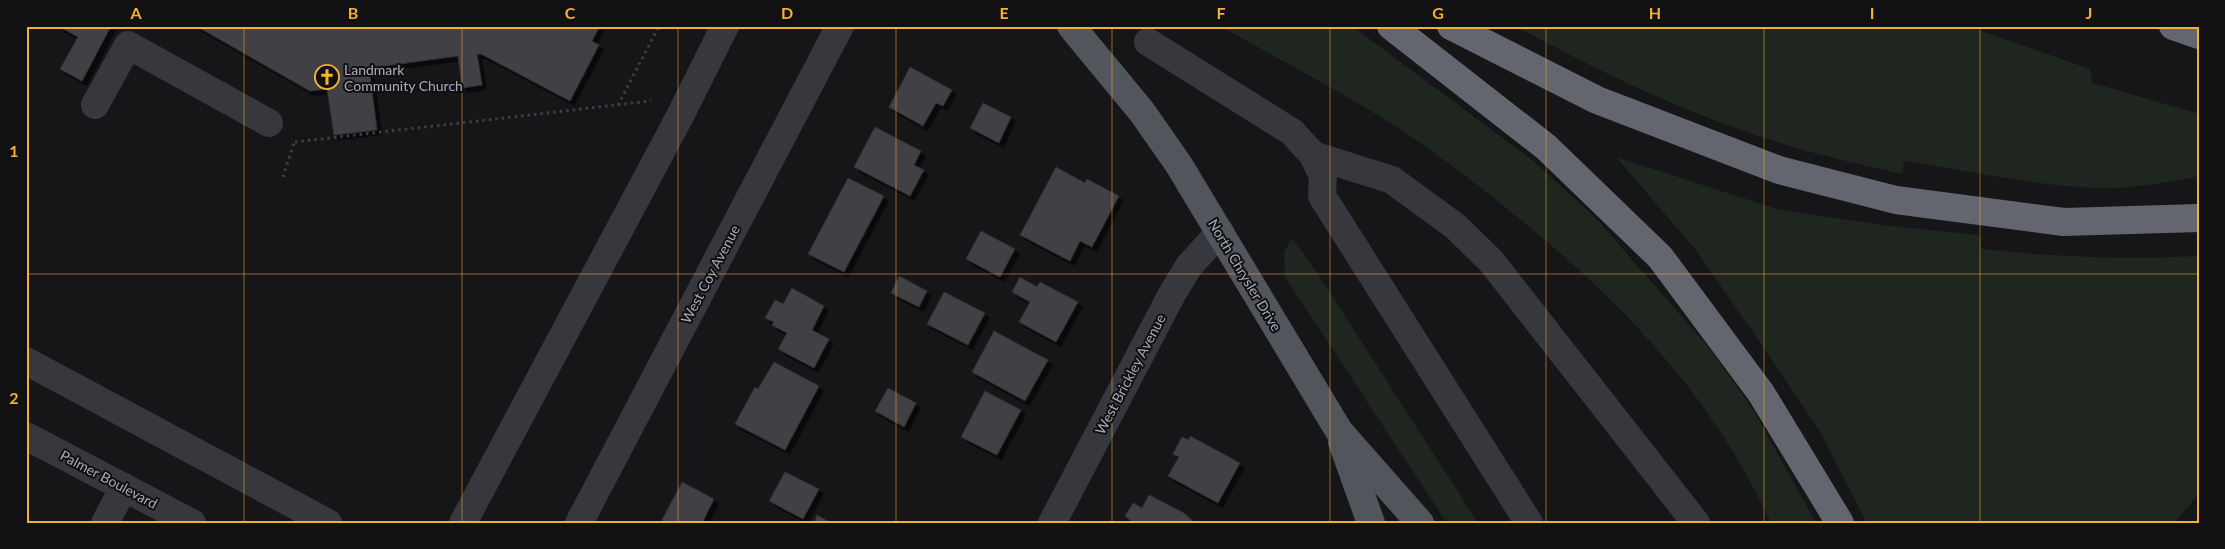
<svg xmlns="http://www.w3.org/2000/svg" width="2225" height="549" font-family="Lato,sans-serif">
  <defs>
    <filter id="shadow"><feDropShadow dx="4.5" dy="4.5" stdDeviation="0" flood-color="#0009"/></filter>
  </defs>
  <rect width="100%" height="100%" fill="#161618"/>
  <g fill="#1e261f">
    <path d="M1220,26H1352L1532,160L1594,216L1710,349L1754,411L1816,523H1771C1713,395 1618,298 1511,212C1469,178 1425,144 1379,116C1327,84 1273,56 1220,26Z"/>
    <path d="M1515,26H1967L2090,69L2093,83L2199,114V176C2166,182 2134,189 2101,188C2035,186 1969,171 1904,161L1902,174C1859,164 1816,155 1774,141C1684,113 1598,71 1515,26Z"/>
    <path d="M1616,157L1780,210L1890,226L1979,235L1982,249C2057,257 2124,260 2199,256V493L2175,523H1867L1819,430L1757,338L1695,249Z"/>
    <polygon points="1292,238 1314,268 1478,523 1447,523 1285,277 1284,252"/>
  </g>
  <g fill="#404145" stroke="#303034" filter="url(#shadow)">
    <polygon points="58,26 111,26 82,81 60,69 78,37"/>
    <polygon points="196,26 600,26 592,41 599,45 570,101 481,54 477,54 482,85 462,88 458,56 369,68 377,130 334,135 327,89 310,91"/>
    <polygon points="910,67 952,90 943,106 936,103 923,126 889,107"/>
    <polygon points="983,103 1011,117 999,143 970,128"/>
    <polygon points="875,127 921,151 914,165 924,170 910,196 854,167"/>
    <polygon points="1056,167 1085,183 1087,179 1119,196 1092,247 1080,241 1070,261 1020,235"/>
    <polygon points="848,178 884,196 844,272 808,254"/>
    <polygon points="981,231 1015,249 1000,277 966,259"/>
    <polygon points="899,276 927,291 919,307 891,293"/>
    <polygon points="1020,277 1037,287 1040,282 1078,302 1056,342 1019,322 1030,302 1012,292"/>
    <polygon points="792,288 824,306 812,330 829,339 814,368 778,349 787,333 772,325 774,322 765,318 775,300 783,304"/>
    <polygon points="944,292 985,313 968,345 927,324"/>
    <polygon points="994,331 1048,360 1025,401 972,372"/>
    <polygon points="774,362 819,386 785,450 735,424 755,387 758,389"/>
    <polygon points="888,388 916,403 904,427 875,411"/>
    <polygon points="985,391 1021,410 997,455 961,437"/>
    <polygon points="1190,436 1240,463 1218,503 1168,476 1179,457 1173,454 1182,437 1189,440"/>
    <polygon points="785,472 819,489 803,519 769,501"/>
    <polygon points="682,482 714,499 702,523 667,523 662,520"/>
    <polygon points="1149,495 1184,513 1195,523 1134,523 1125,516 1133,503 1142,508"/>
    <polygon points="817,515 831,523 814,523"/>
  </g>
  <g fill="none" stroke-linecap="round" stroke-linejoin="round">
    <g stroke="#3d3f44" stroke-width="3" stroke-dasharray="2.5 4" stroke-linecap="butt">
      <polyline points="618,105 659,26"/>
      <polyline points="295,142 651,101"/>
      <polyline points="283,177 294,143"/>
    </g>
    <g stroke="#37383d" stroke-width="28">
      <polyline points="1148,42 1292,132 1313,155 1323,176 1322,196 1529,523"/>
      <polyline points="95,105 128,45 269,123"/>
      <polyline points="1313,155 1392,180 1455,226 1491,261 1696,523"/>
      <polyline points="26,361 328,523"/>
      <polyline points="26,436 192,523"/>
      <polyline points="105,523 124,487"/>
      <polyline points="463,523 680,116 725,26"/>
      <polyline points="579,523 840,26"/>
      <polyline points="1052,523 1172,294 1189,266 1220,232"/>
    </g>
    <g stroke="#53555c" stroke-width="28">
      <polyline points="1071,26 1142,112 1179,165 1339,431 1420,523"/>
      <polyline points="1342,442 1371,523"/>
    </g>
    <g stroke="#63666e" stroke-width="28">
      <polyline points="1391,26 1546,147 1660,257 1761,393 1840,523"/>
      <polyline points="1451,26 1597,100 1779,170 1896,200 2064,222 2199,218"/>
      <polyline points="2173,26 2199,35"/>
    </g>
  </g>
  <path fill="none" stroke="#f2b134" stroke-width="1" stroke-opacity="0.55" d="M244,26V523M462,26V523M678,26V523M896,26V523M1112,26V523M1330,26V523M1546,26V523M1764,26V523M1980,26V523M26,274H2199"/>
  <defs>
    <symbol id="church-ring" viewBox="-11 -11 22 22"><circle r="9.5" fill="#111113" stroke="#f2b134" stroke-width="1.5"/><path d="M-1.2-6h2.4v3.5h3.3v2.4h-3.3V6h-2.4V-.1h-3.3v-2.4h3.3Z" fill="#f2b134"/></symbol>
  </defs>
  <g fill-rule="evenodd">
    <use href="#church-ring" x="313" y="63" width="28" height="28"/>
  </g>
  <g text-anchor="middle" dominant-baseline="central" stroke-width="4" stroke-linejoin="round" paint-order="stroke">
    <g font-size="14" fill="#a8adb8" stroke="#111113" text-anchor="start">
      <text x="344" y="69">Landmark<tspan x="344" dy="16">Community Church</tspan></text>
    </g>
    <g font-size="14" fill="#a8adb8" stroke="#111113">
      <text transform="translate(710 274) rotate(-62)">West Coy Avenue</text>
      <text transform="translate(1245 275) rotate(59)">North Chrysler Drive</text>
      <text transform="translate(1130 374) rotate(-62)">West Brickley Avenue</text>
      <text transform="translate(109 479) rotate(28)">Palmer Boulevard</text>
    </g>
  </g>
  <rect width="2225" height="549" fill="none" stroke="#111113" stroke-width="55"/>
  <rect x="28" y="28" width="2170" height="494" fill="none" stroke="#f2b134" stroke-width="2"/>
  <g font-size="16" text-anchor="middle" font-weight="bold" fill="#f2b134">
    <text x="136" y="19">A</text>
    <text x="353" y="19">B</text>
    <text x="570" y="19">C</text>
    <text x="787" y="19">D</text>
    <text x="1004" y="19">E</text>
    <text x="1221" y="19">F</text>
    <text x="1438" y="19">G</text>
    <text x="1655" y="19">H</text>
    <text x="1872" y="19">I</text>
    <text x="2089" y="19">J</text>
    <text x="14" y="157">1</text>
    <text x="14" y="404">2</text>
  </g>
</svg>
